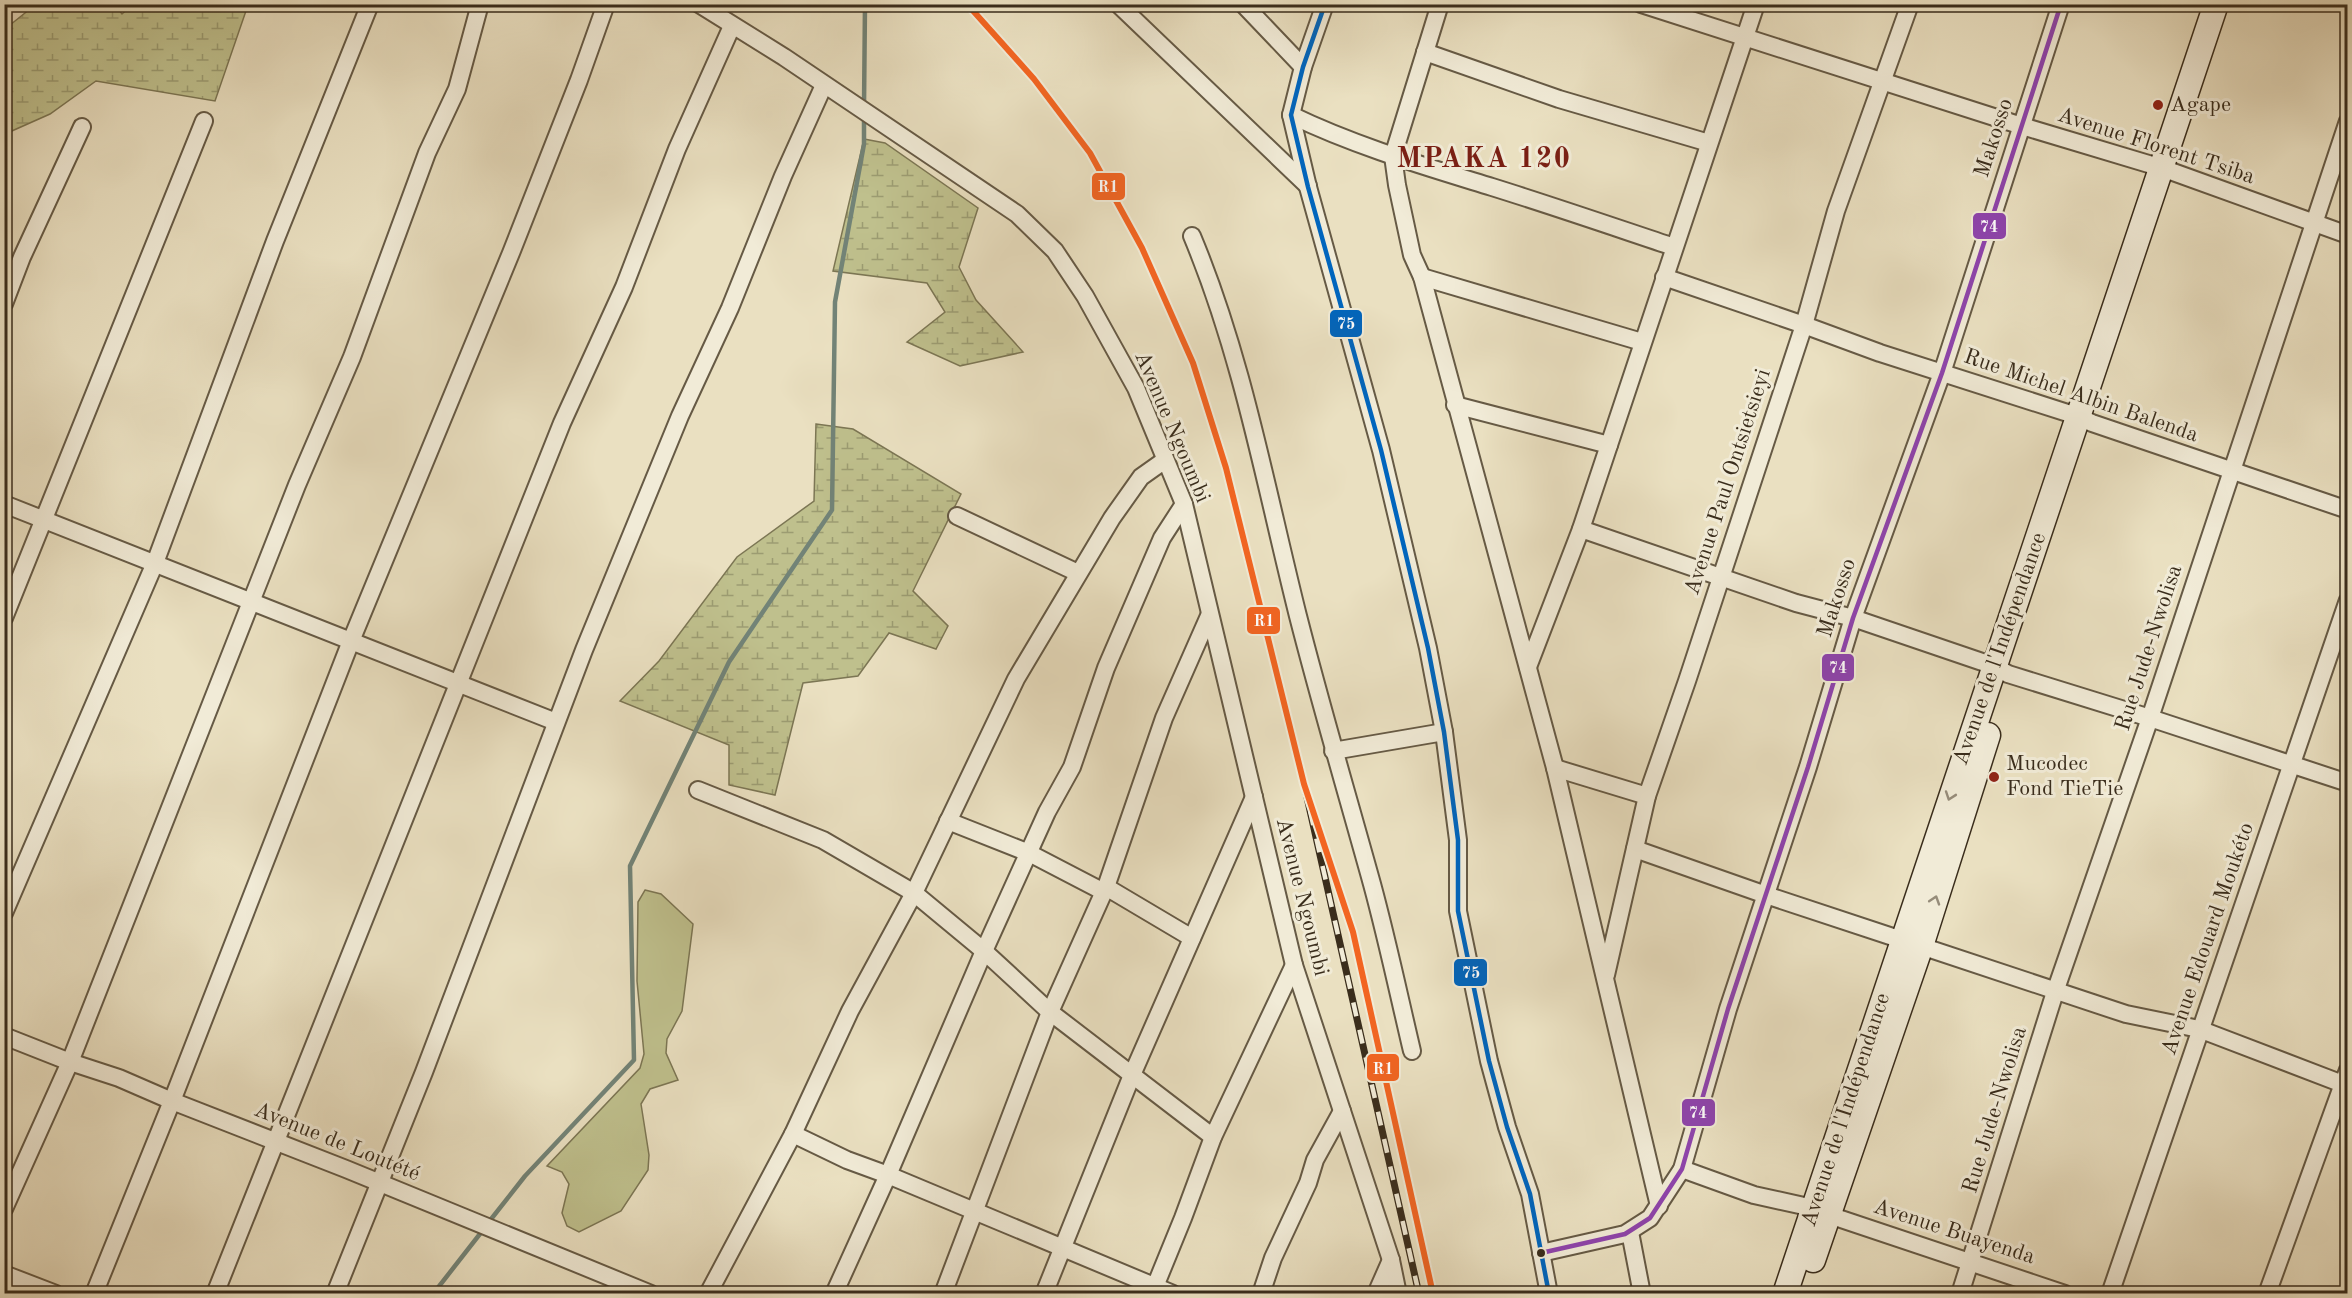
<svg xmlns="http://www.w3.org/2000/svg" width="2352" height="1298" font-family="'Old Standard TT',serif">
  <defs>
    <pattern id="wetland-marsh" width="20" height="14" patternUnits="userSpaceOnUse" patternTransform="scale(1.5)"><rect width="20" height="14" fill="#bfc08d"/><path d="M1 5h8M5 5V1M11 12h8M15 12V8" fill="none" stroke="#9c9c72"/></pattern>
  </defs>
  <rect width="100%" height="100%" fill="#eae0c1"/>
  <filter id="stains"><feTurbulence type="fractalNoise" baseFrequency=".00333" numOctaves="4"/><feColorMatrix values="0 0 0 0 .2 0 0 0 0 .09 0 0 0 0 .02 0 0 0 .5 -.17"/></filter>
  <radialGradient id="worn" r=".72"><stop offset=".6" stop-color="#630" stop-opacity="0"/><stop offset="1" stop-color="#630" stop-opacity=".3"/></radialGradient>
  <polygon fill="#bfc08d" stroke="#7c7654" stroke-width="1.5" points="645,890 661,894 693,924 682,1011 667,1039 666,1053 678,1080 650,1089 641,1104 649,1155 648,1170 621,1211 579,1232 567,1226 562,1213 569,1184 562,1172 547,1166 640,1068 644,1054 637,981 638,902"/>
  <g fill="url(#wetland-marsh)" stroke="#7c7654" stroke-width="1.5">
    <polygon points="35,5 115,5 122,14 132,5 248,5 215,101 96,81 50,114 5,134 5,29"/>
    <polygon points="864,139 885,143 978,208 959,267 976,300 1023,352 960,366 907,342 945,312 927,283 833,271"/>
    <polygon points="816,424 853,429 961,494 913,591 948,626 936,649 889,633 858,676 803,683 775,795 729,785 729,745 620,701 659,661 737,557 814,501"/>
  </g>
  <g fill="none" stroke-linecap="round" stroke-linejoin="round">
    <g stroke="#728377" stroke-width="4.5">
      <polyline points="864,107 865,4"/>
      <polyline points="488,1223 525,1176 634,1060 630,866 729,662 832,510 835,302 864,144 864,115"/>
      <polyline points="433,1294 483,1230"/>
    </g>
    <defs>
      <g id="street">
        <polyline points="699,4 784,57 1017,214 1055,251 1085,296 1136,388 1184,504 1294,965 1391,1260 1398,1294"/>
        <polyline points="1118,4 1308,186"/>
        <polyline points="1243,4 1303,67"/>
        <polyline points="1325,4 1303,67 1291,115 1308,187 1381,450 1428,648 1444,732 1458,840 1458,911 1489,1061 1507,1127 1530,1194 1549,1294"/>
        <polyline points="1440,4 1393,156 1397,185 1412,255 1422,277 1555,768 1659,1206"/>
        <polyline points="1641,4 2022,126 2162,168 2348,235"/>
        <polyline points="1425,52 1559,99 1709,143"/>
        <path d="M1291,115C1355,146 1424,166 1492,187C1553,206 1614,227 1674,247"/>
        <path d="M1192,236C1243,358 1266,489 1298,616C1321,706 1347,794 1372,884C1387,939 1399,996 1412,1051"/>
        <polyline points="1422,277 1642,342"/>
        <polyline points="1664,277 1804,325 1880,353 2077,416 2092,423 2348,510"/>
        <polyline points="4,304 22,257 82,127"/>
        <polyline points="1455,405 1609,445"/>
        <polyline points="4,504 556,722"/>
        <polyline points="957,516 1078,573"/>
        <polyline points="1581,529 1796,603 1853,618 1994,666 2008,674 2150,718 2348,783"/>
        <polyline points="4,618 204,121"/>
        <polyline points="1528,667 1581,529 1756,4"/>
        <polyline points="1333,751 1444,732"/>
        <polyline points="1555,768 1647,796"/>
        <polyline points="698,790 823,840 914,893 984,951 1050,1012 1213,1137"/>
        <polyline points="948,821 1029,853 1104,892"/>
        <polyline points="1635,849 1766,895 1902,940"/>
        <polyline points="1106,887 1192,938"/>
        <polyline points="4,913 155,563 275,241 370,4"/>
        <polyline points="1921,946 2126,1014 2199,1029 2348,1086"/>
        <polyline points="1606,975 1647,796 1687,681 1804,325 1836,211 1910,4"/>
        <polyline points="4,1036 70,1062 119,1078 172,1101 346,1169 651,1294"/>
        <polyline points="793,1134 847,1160 888,1175 1173,1294"/>
        <polyline points="1682,1169 1754,1195 1813,1208"/>
        <polyline points="4,1209 70,1062 297,485 352,357 427,153 457,89 480,4"/>
        <polyline points="1829,1215 2065,1294"/>
        <polyline points="1630,1232 1642,1294"/>
        <polyline points="1541,1253 1625,1234 1650,1218 1682,1169 1728,1009 1808,767 1853,618 1942,373 2061,4"/>
        <polyline points="4,1274 56,1294"/>
        <polyline points="94,1294 172,1101 351,641 511,253 579,80 606,4"/>
        <polyline points="215,1294 562,423 624,287 677,149 732,26"/>
        <polyline points="335,1294 424,1072 584,650 680,416 730,308 783,176 824,85"/>
        <polyline points="708,1294 793,1134 850,1011 914,893 1016,679 1112,518 1141,477 1165,460"/>
        <polyline points="834,1294 888,1175 984,951 1047,812 1072,767 1106,668 1162,538 1184,504"/>
        <polyline points="943,1294 1050,1012 1106,887 1164,718 1209,616"/>
        <polyline points="1044,1294 1132,1075 1254,797"/>
        <polyline points="1152,1294 1183,1218 1213,1137 1294,965"/>
        <polyline points="1261,1294 1273,1258 1308,1183 1315,1160 1342,1111"/>
        <polyline points="1376,1294 1391,1260"/>
        <polyline points="1960,1294 2055,992 2150,718 2348,121"/>
        <polyline points="2110,1294 2348,600"/>
        <polyline points="2267,1294 2348,1070"/>
      </g>
      <g id="secondary">
        <polyline points="1813,1260 1921,946 1988,735"/>
        <polyline points="1785,1294 2216,4"/>
      </g>
    </defs>
    <use href="#street" stroke="#665a45" stroke-width="20"/>
    <use href="#secondary" stroke="#3a2d1c" stroke-width="27"/>
    <use href="#street" stroke="#f1ebd7" stroke-width="16"/>
    <use href="#secondary" stroke="#f1ebd7" stroke-width="24"/>
    <defs>
      <polyline id="rail" points="1304,784 1419,1294"/>
    </defs>
    <use href="#rail" stroke="#3a2d1c" stroke-width="7"/>
    <use href="#rail" stroke="#f1ebd7" stroke-width="4.5" stroke-dasharray="14" stroke-linecap="butt"/>
    <defs>
      <polyline id="bus-1" points="1325,4 1303,67 1291,115 1308,187 1381,450 1428,648 1444,732 1458,840 1458,911 1489,1061 1507,1127 1530,1194 1549,1294"/>
      <polyline id="bus-2" points="1541,1253 1625,1234 1650,1218 1682,1169 1728,1009 1808,767 1853,618 1942,373 2061,4"/>
    </defs>
    <use href="#bus-1" stroke="#f1ebd7" stroke-width="9"/>
    <use href="#bus-2" stroke="#f1ebd7" stroke-width="9"/>
    <use href="#bus-1" stroke="#0065bd" stroke-width="4.5"/>
    <use href="#bus-2" stroke="#8e44ad" stroke-width="4.5"/>
    <defs>
      <polyline id="rail-1" points="967,4 1034,79 1090,153 1142,248 1193,363 1226,468 1304,784 1353,932 1433,1294"/>
    </defs>
    <use href="#rail-1" stroke="#f1ebd7" stroke-width="10"/>
    <use href="#rail-1" stroke="#f26522" stroke-width="6"/>
  </g>
  <defs><path id="oneway-chevron" d="M-2-3.5L2.5 0L-2 3.5" fill="none" stroke-width="1.6" stroke-linecap="round" stroke-linejoin="round" transform="scale(1.5)"/></defs>
  <g stroke="#968c7a">
    <use href="#oneway-chevron" transform="translate(1950 796) rotate(109)"/>
    <use href="#oneway-chevron" transform="translate(1935 900) rotate(-72)"/>
  </g>
  <g fill="#8f2418" stroke="#f1ebd7" stroke-width="2">
    <circle cx="2158" cy="105" r="6"/>
    <circle cx="1994" cy="777" r="6"/>
  </g>
  <circle fill="#3a2d1c" stroke="#f1ebd7" stroke-width="2" cx="1541" cy="1253" r="5"/>
  <g text-anchor="middle" dominant-baseline="central" stroke-width="6" stroke-linejoin="round" paint-order="stroke">
    <g font-size="22" fill="#3a2d1c" stroke="#f1ebd7" text-anchor="start">
      <text x="2170" y="105">Agape</text>
      <text x="2006" y="764">Mucodec<tspan x="2006" dy="25">Fond TieTie</tspan></text>
    </g>
    <g font-size="22" fill="#3a2d1c" stroke="#f1ebd7">
      <text transform="translate(1994 138) rotate(-72)">Makosso</text>
      <text transform="translate(2156 146) rotate(18)">Avenue Florent Tsiba</text>
      <text transform="translate(2081 396) rotate(19)">Rue Michel Albin Balenda</text>
      <text transform="translate(1172 427) rotate(67)">Avenue Ngoumbi</text>
      <text transform="translate(1728 482) rotate(-72)">Avenue Paul Ontsietsieyi</text>
      <text transform="translate(1837 598) rotate(-72)">Makosso</text>
      <text transform="translate(2149 648) rotate(-72)">Rue Jude-Nwolisa</text>
      <text transform="translate(2000 649) rotate(-71)">Avenue de l'Indépendance</text>
      <text transform="translate(1302 897) rotate(76)">Avenue Ngoumbi</text>
      <text transform="translate(2208 939) rotate(-71)">Avenue Edouard Moukéto</text>
      <text transform="translate(1846 1110) rotate(-72)">Avenue de l'Indépendance</text>
      <text transform="translate(1995 1110) rotate(-73)">Rue Jude-Nwolisa</text>
      <text transform="translate(337 1142) rotate(22)">Avenue de Loutété</text>
      <text transform="translate(1954 1232) rotate(18)">Avenue Buayenda</text>
    </g>
    <g font-size="28" font-weight="bold" letter-spacing="1.5" fill="#7a1f14" stroke="#f1ebd7">
      <text x="1484" y="160">MPAKA 120</text>
    </g>
  </g>
  <g stroke="#f1ebd7" stroke-width="2">
    <rect x="1091" y="172" width="35" height="29" rx="6" fill="#f26522"/>
    <rect x="1972" y="212" width="35" height="28" rx="6" fill="#8e44ad"/>
    <rect x="1329" y="309" width="34" height="29" rx="6" fill="#0065bd"/>
    <rect x="1246" y="606" width="35" height="29" rx="6" fill="#f26522"/>
    <rect x="1821" y="653" width="34" height="29" rx="6" fill="#8e44ad"/>
    <rect x="1453" y="958" width="35" height="29" rx="6" fill="#0065bd"/>
    <rect x="1366" y="1053" width="34" height="29" rx="6" fill="#f26522"/>
    <rect x="1681" y="1098" width="35" height="29" rx="6" fill="#8e44ad"/>
  </g>
  <g font-size="16" text-anchor="middle" font-weight="bold" fill="#fff">
    <text x="1108" y="192">R1</text>
    <text x="1989" y="232">74</text>
    <text x="1346" y="329">75</text>
    <text x="1264" y="626">R1</text>
    <text x="1838" y="673">74</text>
    <text x="1471" y="978">75</text>
    <text x="1383" y="1074">R1</text>
    <text x="1698" y="1118">74</text>
  </g>
  <rect width="2352" height="1298" fill="none" stroke="#eae0c1" stroke-width="24"/>
  <rect x="6" y="6" width="2340" height="1286" fill="none" stroke="#3a2d1c" stroke-width="3"/>
  <rect x="12" y="12" width="2328" height="1274" fill="none" stroke="#3a2d1c" stroke-width="1.5"/>
  <rect width="100%" height="100%" filter="url(#stains)"/>
  <rect width="100%" height="100%" fill="url(#worn)"/>
</svg>
